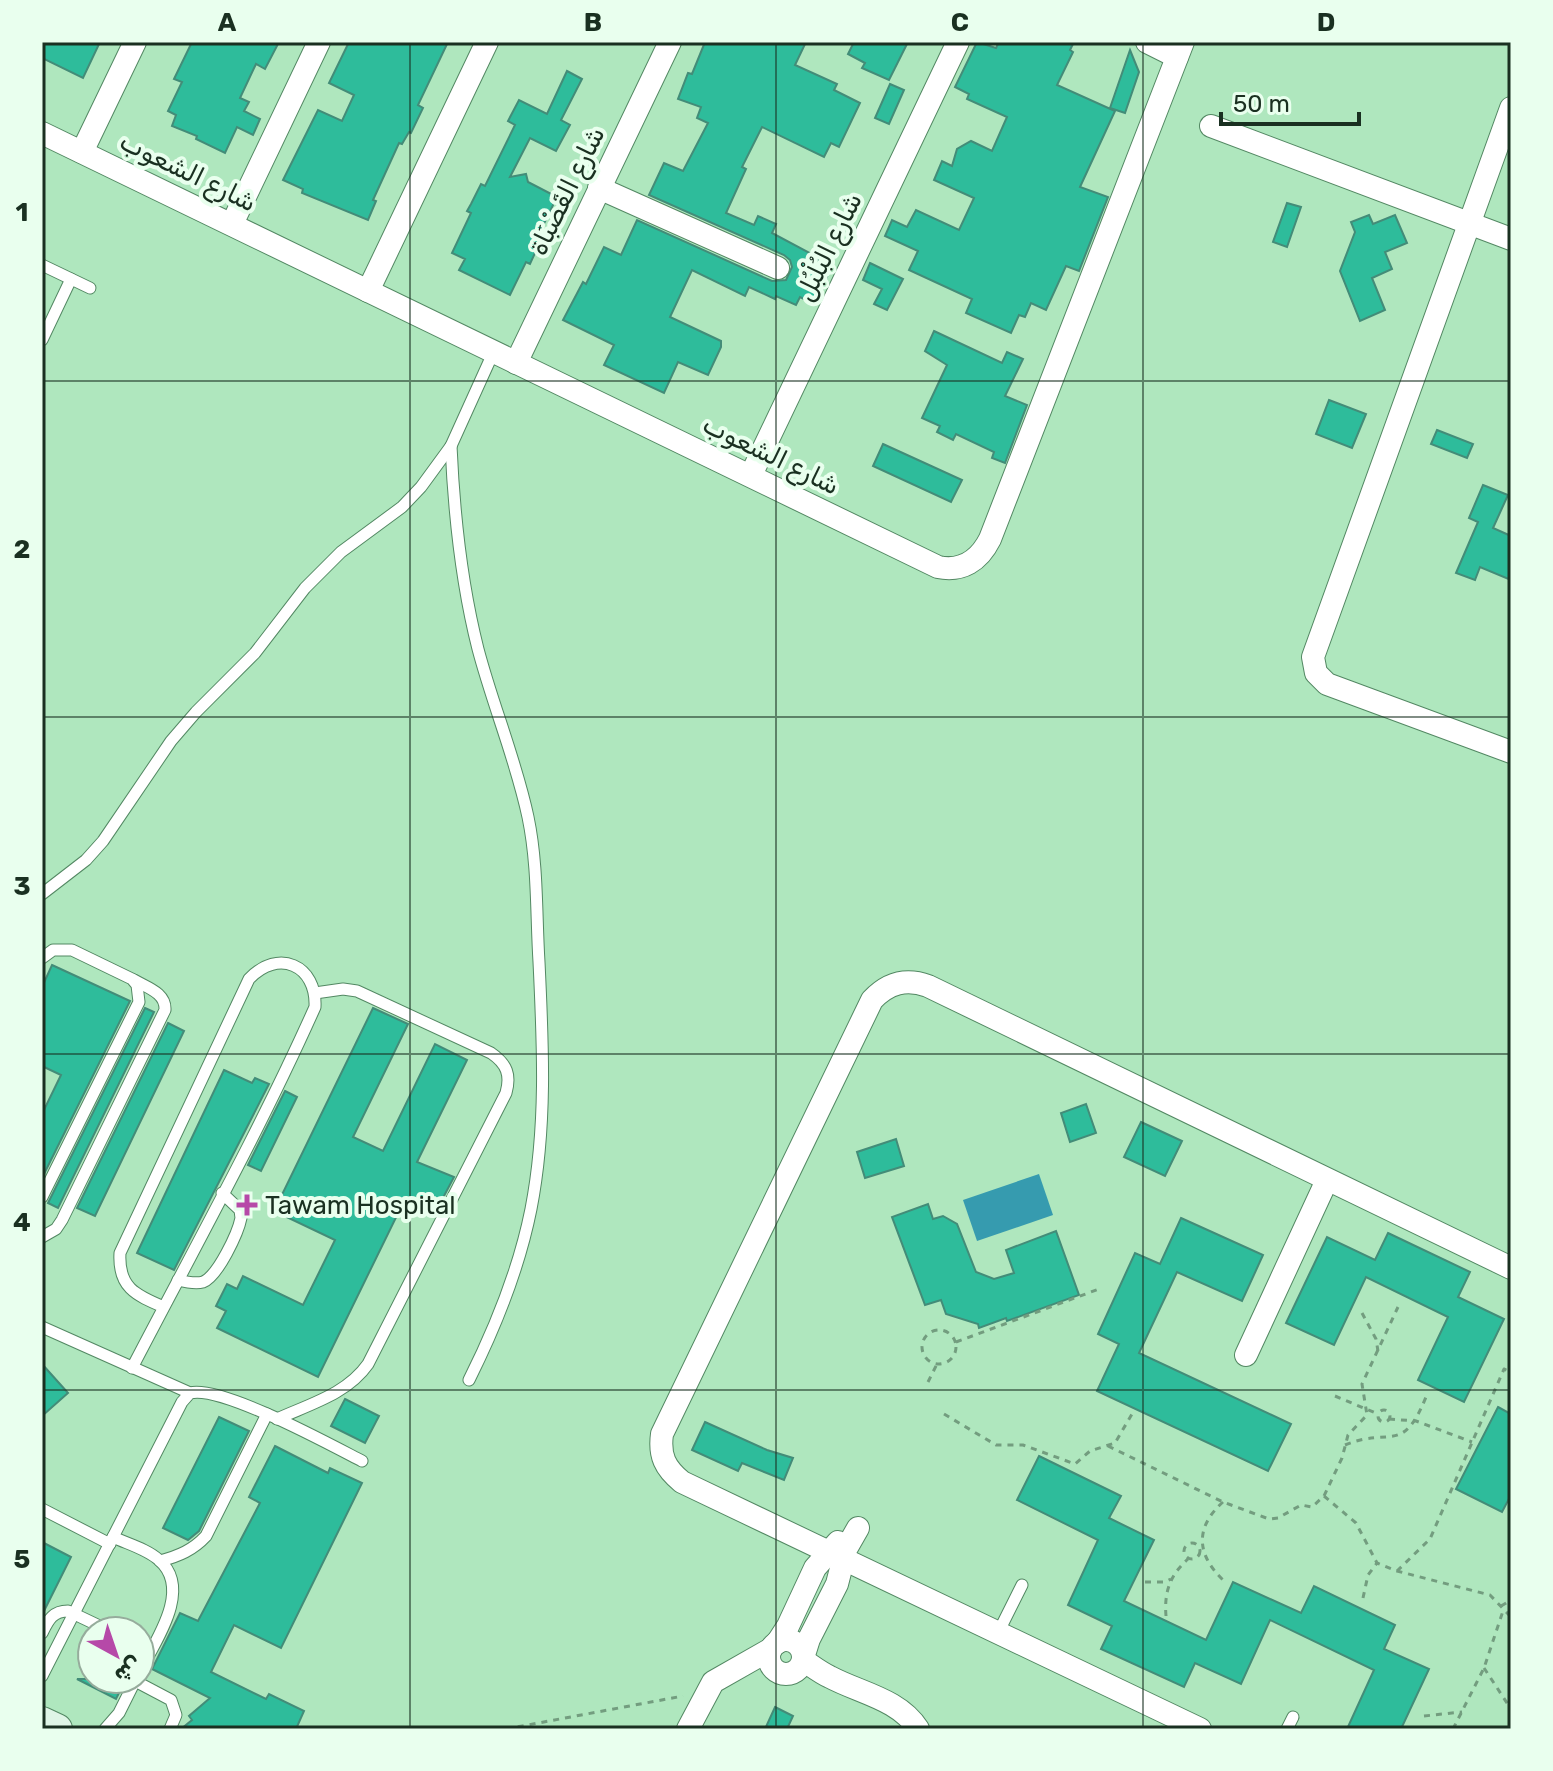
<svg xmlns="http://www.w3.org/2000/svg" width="1553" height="1771" font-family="Rubik,Vazirmatn,sans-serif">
  <rect width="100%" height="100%" fill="#afe7be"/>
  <polygon fill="#369baf" points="1039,1174 1053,1215 977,1241 963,1200"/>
  <g fill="#2ebc9b" stroke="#438c78" stroke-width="2">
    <polygon points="42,42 100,42 83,78 42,58"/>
    <polygon points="192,42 279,42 265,69 256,64 240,98 249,102 244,111 260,119 253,135 237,127 225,153 196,139 197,136 172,126 176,115 168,111 182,82 174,79"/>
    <polygon points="349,42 448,42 418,105 423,108 411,133 409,132 402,144 399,143 373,200 376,201 368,220 302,193 303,189 283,180 318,110 342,121 354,95 329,83"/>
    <polygon points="705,42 806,42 795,65 837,84 834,90 860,103 839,147 831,143 824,157 762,127 742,167 746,169 726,213 754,225 758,216 776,224 772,233 819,258 813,270 827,277 814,304 800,297 796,305 776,296 775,299 749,287 745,296 692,270 670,317 721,341 721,347 708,375 678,362 664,393 604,365 614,345 563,320 583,282 586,284 604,247 621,255 637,220 772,281 786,280 792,267 790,260 784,255 649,195 664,163 683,171 708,123 697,118 701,107 678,99 688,73 692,74"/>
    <polygon points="854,42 908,42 889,80 862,68 865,63 848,54"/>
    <polygon points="977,42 996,48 999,42 1074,42 1070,50 1073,52 1057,85 1115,111 1080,187 1108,197 1079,271 1066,266 1046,310 1031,303 1025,317 1019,315 1011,333 966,313 972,299 909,270 918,251 885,236 892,220 907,227 916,210 959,230 974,198 934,180 942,161 952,166 957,149 971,141 992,151 1007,117 967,99 969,94 955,87"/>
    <polygon points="1130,50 1139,72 1125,113 1110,108"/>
    <polygon points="567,71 582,79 561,120 570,125 556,151 530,138 510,177 526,174 528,182 557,197 536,240 540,242 530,264 526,262 510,295 459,270 465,259 452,253 471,213 467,211 471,204 481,184 485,186 515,125 508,121 519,100 547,114"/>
    <polygon points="890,84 904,90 889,124 875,118"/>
    <polygon points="1287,203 1301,207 1287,247 1273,242"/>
    <polygon points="1369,215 1373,224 1395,215 1407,243 1385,252 1392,269 1372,278 1385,310 1360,321 1340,271 1355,232 1351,222"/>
    <polygon points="870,263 903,279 887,310 874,304 882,289 863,280"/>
    <polygon points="934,331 1002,363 1007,352 1023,359 1005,396 1027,405 1005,463 992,458 994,452 956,434 953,440 937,432 940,426 922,418 947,365 925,351"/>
    <polygon points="1329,400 1366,414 1352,448 1316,434"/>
    <polygon points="1437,430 1473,444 1467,458 1431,444"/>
    <polygon points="883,444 962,480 951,502 873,466"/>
    <polygon points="1483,485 1508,495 1493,528 1511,536 1511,580 1480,567 1475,580 1456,573 1478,522 1469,518"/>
    <polygon points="52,965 130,1001 42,1178 42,1114 61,1075 42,1066 42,987"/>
    <polygon points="145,1008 154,1012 58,1208 48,1203"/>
    <polygon points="373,1008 408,1024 353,1137 383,1151 435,1044 467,1060 417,1162 454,1177 435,1213 404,1201 318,1377 217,1328 226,1311 216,1306 227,1284 237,1289 243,1276 303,1305 335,1240 274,1211"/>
    <polygon points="168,1023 184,1031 95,1216 77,1208"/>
    <polygon points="224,1070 252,1083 255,1078 269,1084 174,1270 137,1253"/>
    <polygon points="285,1091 297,1097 261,1171 248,1165"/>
    <polygon points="1086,1104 1096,1133 1070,1142 1061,1113"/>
    <polygon points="1141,1122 1182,1141 1165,1176 1124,1157"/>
    <polygon points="896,1139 904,1166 865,1178 857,1152"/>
    <polygon points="928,1204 933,1219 943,1216 957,1224 976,1272 994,1279 1014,1273 1006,1250 1056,1231 1079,1295 1007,1321 1006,1318 979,1328 978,1324 946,1314 941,1300 925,1305 892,1217"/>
    <polygon points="1181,1218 1263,1255 1242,1301 1177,1272 1139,1353 1291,1424 1268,1471 1097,1391 1119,1344 1098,1334 1135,1253 1160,1264"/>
    <polygon points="1388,1233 1470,1272 1458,1297 1504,1319 1464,1402 1418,1380 1448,1317 1366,1277 1334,1345 1286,1323 1327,1237 1375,1260"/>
    <polygon points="42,1364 68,1393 42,1416"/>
    <polygon points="345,1399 379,1416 365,1443 331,1426"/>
    <polygon points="1498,1407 1511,1414 1511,1495 1502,1512 1456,1489"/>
    <polygon points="219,1417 249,1431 199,1531 188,1540 163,1528"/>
    <polygon points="705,1422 767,1450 793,1458 784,1480 742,1463 738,1471 692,1450"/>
    <polygon points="275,1446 328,1473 330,1468 362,1483 281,1648 234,1625 211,1672 266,1699 269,1694 304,1711 296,1729 181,1729 192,1720 189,1716 210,1698 152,1669 180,1613 198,1621 260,1503 249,1497"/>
    <polygon points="1039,1456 1121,1496 1109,1518 1154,1540 1124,1601 1206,1640 1233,1582 1301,1613 1314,1586 1395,1625 1384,1649 1429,1669 1401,1729 1347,1729 1374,1670 1270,1620 1241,1684 1195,1663 1184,1687 1101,1649 1112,1626 1068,1605 1098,1540 1017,1500"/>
    <polygon points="42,1542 71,1557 42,1615"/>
    <polygon points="77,1679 126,1679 116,1699"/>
    <polygon points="775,1707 793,1716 787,1729 765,1729"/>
  </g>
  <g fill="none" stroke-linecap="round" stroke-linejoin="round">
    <defs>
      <g id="lane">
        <polyline points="42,265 90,288"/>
        <polyline points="42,340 71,279"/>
        <path d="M451,446C454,514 461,582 478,649C493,706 516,760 528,817C538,865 536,914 539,962C543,1045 547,1127 531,1209C519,1269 496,1326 469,1380"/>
        <polyline points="42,894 86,860 103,841 171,741 196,712 255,653 305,588 341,552 402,507 421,487 451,446 494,351"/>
        <polyline points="42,958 53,950 72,950 132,979 137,985 139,1002 42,1197"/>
        <path d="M42,1237L56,1229L62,1220L165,1010C166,993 148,988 134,980"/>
        <path d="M178,1280C186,1282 195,1284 203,1282C218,1276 238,1233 241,1218L240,1210L222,1193"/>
        <polyline points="42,1327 190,1393"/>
        <path d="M132,1368C194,1249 260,1130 315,1007C317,965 278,948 249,979L120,1253C118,1287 135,1295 164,1307"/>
        <path d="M277,1419C310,1404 347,1394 368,1364L506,1093C511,1075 507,1064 491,1053L357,991L343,989L315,993"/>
        <polyline points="42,1509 110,1544"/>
        <path d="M113,1537C128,1544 147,1549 159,1560C193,1589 155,1642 140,1671"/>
        <path d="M160,1561C179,1556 193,1550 206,1536L267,1414"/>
        <path d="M42,1633C48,1621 52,1611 68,1611L110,1631"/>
        <polyline points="998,1633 1022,1585"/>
        <path d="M42,1676L182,1402L190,1393C221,1385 329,1444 362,1461"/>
        <polyline points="135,1681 171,1700 176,1715 170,1729"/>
        <polyline points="105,1729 119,1713 136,1679"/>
        <polyline points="1287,1729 1293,1717"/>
      </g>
      <g id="street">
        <polyline points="1147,42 1177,57"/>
        <polyline points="1511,108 1313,657 1316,673 1327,684 1511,752"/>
        <polyline points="1211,126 1511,239"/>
        <path d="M42,133L938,567C962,572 979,561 990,539L1183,42"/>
        <polyline points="82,152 135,42"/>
        <polyline points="599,188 778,268"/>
        <polyline points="232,224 319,42"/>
        <polyline points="368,291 487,42"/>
        <polyline points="516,363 670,42"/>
        <polyline points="751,475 958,42"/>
        <polyline points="1246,1355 1327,1180"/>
        <circle cx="786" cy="1657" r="17"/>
        <polyline points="777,1643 788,1626 815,1568 838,1542"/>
        <polyline points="803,1658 809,1639 837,1584 846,1549 858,1528"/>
        <path d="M803,1660C812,1666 821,1673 830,1677C860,1693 899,1699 918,1729"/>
        <polyline points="688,1729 713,1682 771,1649"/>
        <path d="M1200,1729L682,1482C665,1468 659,1456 662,1434L872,1000C888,983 906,978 928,986L1511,1268"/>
      </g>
      <polyline id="secondary" points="42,1722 57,1729"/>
    </defs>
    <use href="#lane" stroke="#538863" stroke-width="13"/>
    <use href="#street" stroke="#538863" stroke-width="24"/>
    <use href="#secondary" stroke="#538863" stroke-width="32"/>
    <g stroke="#739d7f" stroke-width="3" stroke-dasharray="6 6" stroke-linecap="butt">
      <polyline points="1362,1313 1376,1339 1378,1351"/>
      <circle cx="939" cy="1347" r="17"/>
      <polyline points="956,1342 1099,1289"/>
      <polyline points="928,1382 937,1364"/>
      <polyline points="1335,1396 1378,1414"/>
      <circle cx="1384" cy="1416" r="6"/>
      <polyline points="944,1414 996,1445 1023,1445 1075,1464 1090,1451 1115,1443 1132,1414"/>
      <polyline points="1389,1419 1416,1421 1472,1442"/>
      <path d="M1345,1445C1391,1426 1402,1456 1426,1397"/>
      <polyline points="1108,1446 1223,1502 1269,1519 1278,1518 1301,1505 1312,1507 1324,1496 1342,1458 1348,1435 1367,1415 1362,1384 1398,1307"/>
      <polyline points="1324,1496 1356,1523 1377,1563 1397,1571 1490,1595 1511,1617"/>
      <path d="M1223,1502C1195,1527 1196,1554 1223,1580"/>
      <circle cx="1192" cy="1551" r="8"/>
      <polyline points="1397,1571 1430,1539 1504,1369 1511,1372"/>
      <polyline points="1145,1582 1165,1582 1171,1579"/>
      <polyline points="1363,1598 1368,1575 1377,1563"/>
      <polyline points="1501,1606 1511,1600"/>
      <path d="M1166,1616C1164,1592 1170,1575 1188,1559"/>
      <polyline points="1484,1668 1511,1709"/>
      <polyline points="1424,1716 1462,1712"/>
      <polyline points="506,1729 683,1696"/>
      <polyline points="1453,1729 1484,1668 1503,1611"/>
    </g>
    <use href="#lane" stroke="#fff" stroke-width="11"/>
    <use href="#street" stroke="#fff" stroke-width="22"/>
    <use href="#secondary" stroke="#dff5e6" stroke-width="30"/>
  </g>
  <path fill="none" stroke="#1a3021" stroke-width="2" stroke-opacity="0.55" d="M410,42V1729M776,42V1729M1143,42V1729M42,381H1511M42,717H1511M42,1054H1511M42,1390H1511"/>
  <path fill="#b649a8" stroke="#e9ffee" stroke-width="3" d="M243 1193h8v8h8v8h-8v8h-8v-8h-8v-8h8z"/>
  <g text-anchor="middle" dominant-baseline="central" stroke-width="8" stroke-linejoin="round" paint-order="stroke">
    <g font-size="26" fill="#1a3021" stroke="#e9ffee">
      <text transform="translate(188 172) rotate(26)">شارع الشعوب</text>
      <text transform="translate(567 191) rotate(-64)">شارع القَصْبَاة</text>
      <text transform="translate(829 247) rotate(-64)">شارع البُلْبُل</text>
      <text transform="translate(771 455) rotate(26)">شارع الشعوب</text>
    </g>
    <g font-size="26" fill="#1a3021" stroke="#e9ffee" text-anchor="start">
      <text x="265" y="1205">Tawam Hospital</text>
    </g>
  </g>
  <rect width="1553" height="1771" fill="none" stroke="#e9ffee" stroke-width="88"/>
  <g transform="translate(116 1655) rotate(140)"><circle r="38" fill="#e9ffee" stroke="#96ac9c" stroke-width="2"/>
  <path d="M0-6L14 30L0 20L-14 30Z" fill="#b649a8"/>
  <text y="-12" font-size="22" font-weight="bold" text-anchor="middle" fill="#1a3021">ش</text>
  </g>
  <path d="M1221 112v12h138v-12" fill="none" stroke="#1a3021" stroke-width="4"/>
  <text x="1233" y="112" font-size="24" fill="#1a3021" stroke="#e9ffee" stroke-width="6" paint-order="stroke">50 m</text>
  <rect x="44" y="44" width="1465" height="1683" fill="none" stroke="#1a3021" stroke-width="3"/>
  <g font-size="26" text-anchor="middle" font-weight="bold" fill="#1a3021">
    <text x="227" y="31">A</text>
    <text x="593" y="31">B</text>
    <text x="960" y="31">C</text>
    <text x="1326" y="31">D</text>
    <text x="22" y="221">1</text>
    <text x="22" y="558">2</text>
    <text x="22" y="895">3</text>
    <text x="22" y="1231">4</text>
    <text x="22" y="1568">5</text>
  </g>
</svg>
